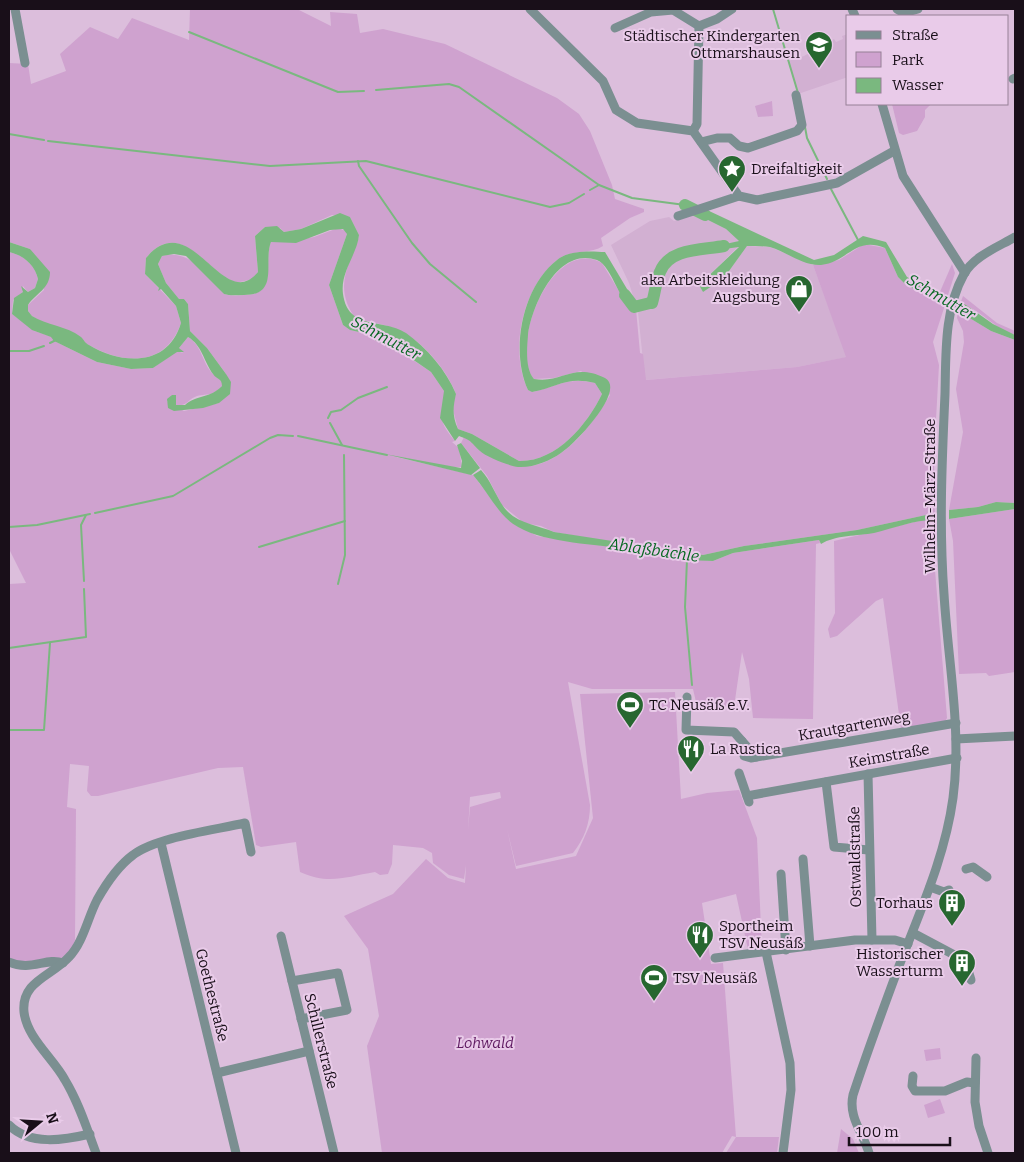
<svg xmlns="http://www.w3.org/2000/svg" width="1024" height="1162" font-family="Bitter,serif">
  <rect width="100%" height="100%" fill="#dcbedc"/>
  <g fill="#d2b0d2">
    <polygon points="848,34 848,77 798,94 788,61 804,56 834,39 836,42 843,39 842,36"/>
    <polygon points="696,214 726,229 739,241 709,251 739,246 699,285 703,292 724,278 747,246 770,247 813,265 847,357 797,367 645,380 638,312 629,283 611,245 650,221 669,217 674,221"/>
  </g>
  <g fill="#cfa2cf" fill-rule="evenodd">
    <path d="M190,9H297L331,26L330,12L357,14L360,33L383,29L445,44L557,98L579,114L590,131L612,185L615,199L644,209V212L630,218L601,238L603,246C589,255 570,249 557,260C522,288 509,351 528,390L533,392C558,386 567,377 595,383L602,394C587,425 556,462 519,461L472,434L458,429L452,406L456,394C448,372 425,344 404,333C390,325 372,322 356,319C341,299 341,280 351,258C354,250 358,243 359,235L350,217L332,215L301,229L284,232L280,228L265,227L255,236L258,272L253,279L236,283C205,271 180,217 146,258L145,274L176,306L181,323C166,367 124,365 89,345C84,343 82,338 77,336C63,329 45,325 32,316L28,311V305L44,290L30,249L9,242V63L28,64L31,84L66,71L60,54L90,27L118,39L132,18L189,40Z"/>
    <polygon points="772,101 773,116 758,117 755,106"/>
    <polygon points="892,104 931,104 925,110 925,117 917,131 903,135 899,133"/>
    <path d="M338,228L346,231L347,234L329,285L343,325L350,330L368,334L375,340L404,354L431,372L444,391C445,417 434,416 455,441L452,442L459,448L462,467H452L392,456L473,475L507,519L537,536L613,547L618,550L713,561L733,553L819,540L820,543L816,544L813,719L753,718L749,679L742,652L735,700L724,709L716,705L703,706L696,702L693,689H592L568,682L590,805C590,824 584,839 573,853L516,866L507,829L516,869L576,856L593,818L580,694L675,692L681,799L707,793L739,790L757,838L762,950L749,954L736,894L702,903L711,964L723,963L736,1137H779L777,1153H726L736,1137L732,1136L722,1153H382L367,1046L379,1016L368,949L344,916L393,894L426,859L448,878L465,883L466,865L464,879L449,875L433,863L432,853L423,848L393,845L392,864L388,874L380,875L375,872C345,877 329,885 300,872L296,842L261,847L256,845L243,767L218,768L98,796H91L87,791L89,766L70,764L67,807L76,809L75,940C73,944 72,951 68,954C54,967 26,962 9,960V584L26,583L9,549V252C23,255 35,265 38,279L35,288L28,292L23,286V292L13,300L12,314L35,331L52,337L54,341L97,362L131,369L153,368L177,351L183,353L179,348L188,337C202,345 202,363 213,374C216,377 219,378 222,382V386C212,397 209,393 197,396C188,399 187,407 176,405L172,395L167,402L184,411L219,403L226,374L207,348L190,331L188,304L184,299H179L166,283L158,264L162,256C191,249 207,275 224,294C230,296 237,296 244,295C279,295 263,262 271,242H287L314,237ZM500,792L501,798L470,807L468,830L470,797Z"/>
    <path d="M864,244L885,248L898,277L906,285L945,305L933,342L939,365L934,456L935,513L857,530L744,546L703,555L677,550L627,545L554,532L541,526L524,523L502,505L487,476L461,443L464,437C474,442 478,451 488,455C498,459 517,467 528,466C564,464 594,422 610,395L581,371L554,378L534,379C508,352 550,234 602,263L628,306L636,309L640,353L643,354L646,380L797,367L846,357L813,265L839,260Z"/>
    <polygon points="952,264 955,273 947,298 939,294"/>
    <path d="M963,296L997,323L1015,331V335C994,329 981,309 960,304Z"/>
    <polygon points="958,311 991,331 1015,340 1015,503 996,502 978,507 949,510 963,432 956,389 964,342 963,331 957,318"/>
    <polygon points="1015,509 1015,672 989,676 986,673 959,674 953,541 949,519"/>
    <polygon points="923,520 935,520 935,570 947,718 945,722 901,729 883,598 876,601 837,636 830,638 828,629 835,613 834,541"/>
    <polygon points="940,1048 941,1059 926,1061 924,1050"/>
    <polygon points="940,1099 945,1113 928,1118 924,1105"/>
    <polygon points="841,1129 853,1139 859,1153 837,1153"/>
  </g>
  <g fill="#7ab87f">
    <path d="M707,210L814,260L834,255L863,236L886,242L907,277L966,305L993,324L1015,335V340L991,331L958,311L906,285L898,277L885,248C855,236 848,262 821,265C803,266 787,252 770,247C763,246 754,246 747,246L724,278L703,292L699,285L739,247L709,251L708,248L739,241L726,229L696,214Z"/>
    <path d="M340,213L350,217L359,235C357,255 340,272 343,294C348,331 383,318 406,333C427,348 446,370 456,394C453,407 452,416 458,429L472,434L519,461C556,462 587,425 602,394L595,383C567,376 558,387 532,392L528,390C510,351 522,287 557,260C569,250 590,251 605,252L633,299L636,309C621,310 613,266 597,260C558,246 532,305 528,335C527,348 525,369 534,379C562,384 572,362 605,378C627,390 574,445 561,453C550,461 533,468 518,467C510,466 486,457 480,451C471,443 473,441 459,436L455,441L440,418L444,391L431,372L415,361L375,340L368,334L350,330L343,325L329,285L347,234L343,229L330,230L296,243L271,242C263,262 280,295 244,295C237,295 230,296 224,294L186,256L174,254L162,256L158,264L166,283L179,299H184L188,304L190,331L207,348L226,374L231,382L230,394L219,403L203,408L174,411L168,408L167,399L172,395H176V405H185C196,395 211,398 222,386C222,378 217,380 213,374C204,362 202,345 188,337L179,348L184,352H177L153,368L131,369L97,362L54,341L51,337L32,330L12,314L14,298L23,292L21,286L28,292L35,288L38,279C35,265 23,255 9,252V242L30,249L50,272C50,289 36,293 28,305V311L32,316C46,325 67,326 81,337C84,340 85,343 89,345C122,365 168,367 181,323L176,306L161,289L158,291L159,288L145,274L146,258C191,204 223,315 258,272L255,236L265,227L277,226L284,232L301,229Z"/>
    <polygon points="461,443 480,468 471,475 385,454 461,468 462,461 457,445"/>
    <path d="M481,470C491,481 495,494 503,506C514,523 537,525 554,532L703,555L744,546L857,530L935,513V520C913,520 895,528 874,533C858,536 835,535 821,544L819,540L733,553L713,561L685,560L670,555L618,550L613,547C582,543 529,541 506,518C494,506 485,489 473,475Z"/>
    <polygon points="996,502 1015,503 1015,509 949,519 949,510 978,507"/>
  </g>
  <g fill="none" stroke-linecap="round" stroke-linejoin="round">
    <g stroke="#7ab87f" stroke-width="2">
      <polyline points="773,9 798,93"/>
      <polyline points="189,32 338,92 364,91"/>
      <polyline points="376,90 449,84 459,87 599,185 632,198 685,205"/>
      <polyline points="805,127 807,138 827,179"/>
      <polyline points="9,134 44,140"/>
      <polyline points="48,141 270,166 366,161 550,207 569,203 584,194"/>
      <polyline points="358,161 359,166 412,243 430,264 476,302"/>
      <polyline points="831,189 858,240"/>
      <polyline points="590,190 599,185"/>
      <polyline points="50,343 56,340"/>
      <polyline points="9,351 29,351 44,346"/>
      <polyline points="328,418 331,412 341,410 358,398 387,387"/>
      <polyline points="330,423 342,445"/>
      <polyline points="298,436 387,455"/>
      <polyline points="95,513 173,496 270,438 278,435 293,436"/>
      <polyline points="9,527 37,525 90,514"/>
      <polyline points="259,547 345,521"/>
      <polyline points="687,560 685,607 692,685"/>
      <polyline points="84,581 81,525 86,515"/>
      <polyline points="338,584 345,555 344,455"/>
      <polyline points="9,648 86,637 84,589"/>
      <polyline points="9,730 44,730 50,643"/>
    </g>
    <g stroke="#7ab87f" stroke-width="12">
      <polyline points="685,205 705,215"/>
      <polyline points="625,295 634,307 650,303"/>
      <path d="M652,303C655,293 656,281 660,272C669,248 703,250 724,246"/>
    </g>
    <g stroke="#7b8f91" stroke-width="9">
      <polyline points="15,9 25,63"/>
      <polyline points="530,9 603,81 616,110 637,123 693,131 739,196 757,200 837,183 894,151"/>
      <polyline points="852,9 855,16"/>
      <polyline points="897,9 904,13 918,9"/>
      <polyline points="615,28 651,12 673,10 699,26"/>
      <polyline points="1013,79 1015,78"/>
      <polyline points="882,104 903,176 965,273"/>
      <polyline points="693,131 697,124 699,26 717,19 732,9"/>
      <polyline points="701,142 717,138 730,138 739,146 748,148 797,131 802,125 796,95"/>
      <polyline points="678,216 739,196"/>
      <polyline points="687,697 686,730 734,732 756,757"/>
      <polyline points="956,739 1015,736"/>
      <polyline points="742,741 744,756 751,758 956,723"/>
      <polyline points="739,773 749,802"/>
      <polyline points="868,774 872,940"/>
      <polyline points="826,782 834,847 869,850"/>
      <polyline points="747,796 957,758"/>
      <polyline points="161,843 236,1153"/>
      <polyline points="803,859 810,946"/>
      <polyline points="966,869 973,867 987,877"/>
      <polyline points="781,874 786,950"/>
      <polyline points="930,887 944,892 949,890"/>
      <polyline points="913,933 960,958 966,963 971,980"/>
      <polyline points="281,936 334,1153"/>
      <polyline points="766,952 790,1063 791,1090 783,1153"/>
      <polyline points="715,958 855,940 895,940 908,944"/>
      <path d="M9,962C31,972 46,957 63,963"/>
      <polyline points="292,981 338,973 347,1010 301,1019"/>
      <polyline points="976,1058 975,1102 979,1126 988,1153"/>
      <polyline points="217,1073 309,1051"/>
      <polyline points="913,1076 912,1086 915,1091 945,1091 967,1082 975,1083"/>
      <path d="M9,1125C30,1146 64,1140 90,1134"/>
      <path d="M96,1153C87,1129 79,1103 65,1080C53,1058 27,1038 24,1012C21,981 52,976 69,957C83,943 88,917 97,900C106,884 118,866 133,855C156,837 215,830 245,823L251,852"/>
      <path d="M869,1153C863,1133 848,1117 853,1095C867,1052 883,1009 899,966C920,911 945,857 953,798C962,730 948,662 944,594C939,527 942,460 945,394C946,354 944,310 964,274C974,256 998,247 1015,237"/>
    </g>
  </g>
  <defs>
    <symbol id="school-pin" viewBox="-11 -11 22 30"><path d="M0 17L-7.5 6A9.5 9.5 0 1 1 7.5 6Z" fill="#276730" stroke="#e9cbe9"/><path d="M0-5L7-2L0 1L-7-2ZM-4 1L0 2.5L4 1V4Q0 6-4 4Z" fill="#fff"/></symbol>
    <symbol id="sight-pin" viewBox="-11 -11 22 30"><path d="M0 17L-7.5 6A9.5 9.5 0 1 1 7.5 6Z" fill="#276730" stroke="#e9cbe9"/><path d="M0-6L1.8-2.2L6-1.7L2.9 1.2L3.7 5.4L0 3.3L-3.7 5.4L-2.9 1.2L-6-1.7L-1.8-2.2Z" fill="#fff"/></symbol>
    <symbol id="shop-pin" viewBox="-11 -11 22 30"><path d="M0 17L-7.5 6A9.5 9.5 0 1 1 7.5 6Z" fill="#276730" stroke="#e9cbe9"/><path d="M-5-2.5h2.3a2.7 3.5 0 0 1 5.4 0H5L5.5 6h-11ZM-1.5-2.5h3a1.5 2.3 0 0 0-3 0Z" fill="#fff"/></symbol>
    <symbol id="stadium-pin" viewBox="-11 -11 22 30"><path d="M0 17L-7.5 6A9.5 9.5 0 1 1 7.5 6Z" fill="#276730" stroke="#e9cbe9"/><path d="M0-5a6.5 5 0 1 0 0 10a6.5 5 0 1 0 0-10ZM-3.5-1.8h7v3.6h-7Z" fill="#fff"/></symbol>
    <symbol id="restaurant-pin" viewBox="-11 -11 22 30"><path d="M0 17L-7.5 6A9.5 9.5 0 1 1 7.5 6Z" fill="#276730" stroke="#e9cbe9"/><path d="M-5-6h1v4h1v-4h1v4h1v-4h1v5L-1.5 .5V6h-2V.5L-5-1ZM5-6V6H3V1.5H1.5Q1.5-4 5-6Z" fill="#fff"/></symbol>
    <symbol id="building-pin" viewBox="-11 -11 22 30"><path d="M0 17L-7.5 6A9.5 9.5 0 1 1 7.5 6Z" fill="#276730" stroke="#e9cbe9"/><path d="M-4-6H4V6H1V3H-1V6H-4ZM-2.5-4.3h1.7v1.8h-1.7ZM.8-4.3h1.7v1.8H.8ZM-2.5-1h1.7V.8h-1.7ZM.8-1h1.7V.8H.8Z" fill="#fff"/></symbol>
  </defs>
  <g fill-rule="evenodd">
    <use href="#school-pin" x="803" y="29" width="32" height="43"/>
    <use href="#sight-pin" x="716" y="153" width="32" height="43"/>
    <use href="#shop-pin" x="783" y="273" width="32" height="43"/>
    <use href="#stadium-pin" x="614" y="689" width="32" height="43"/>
    <use href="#restaurant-pin" x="675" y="733" width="32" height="43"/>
    <use href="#building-pin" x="936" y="887" width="32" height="43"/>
    <use href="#restaurant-pin" x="684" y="919" width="32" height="43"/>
    <use href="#building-pin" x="946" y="947" width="32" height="43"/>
    <use href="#stadium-pin" x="638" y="962" width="32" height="43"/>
  </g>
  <g text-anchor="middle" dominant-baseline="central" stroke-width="4" stroke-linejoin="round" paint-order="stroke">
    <g font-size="15" fill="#190f19" stroke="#e9cbe9" text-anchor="start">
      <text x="800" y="36" text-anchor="end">Städtischer Kindergarten<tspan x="800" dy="17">Ottmarshausen</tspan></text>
      <text x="751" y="169">Dreifaltigkeit</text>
      <text x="780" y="280" text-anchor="end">aka Arbeitskleidung<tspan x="780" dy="17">Augsburg</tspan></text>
      <text x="649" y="705">TC Neusäß e.V.</text>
      <text x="710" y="749">La Rustica</text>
      <text x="933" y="903" text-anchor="end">Torhaus</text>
      <text x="719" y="926">Sportheim<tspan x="719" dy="17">TSV Neusäß</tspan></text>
      <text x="943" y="954" text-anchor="end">Historischer<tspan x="943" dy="17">Wasserturm</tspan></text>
      <text x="673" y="978">TSV Neusäß</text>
    </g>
    <g font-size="15" fill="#190f19" stroke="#e9cbe9">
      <text transform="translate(930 496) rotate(-90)">Wilhelm-März-Straße</text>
      <text transform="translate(854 726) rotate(-10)">Krautgartenweg</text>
      <text transform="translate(889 756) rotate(-10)">Keimstraße</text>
      <text transform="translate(855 857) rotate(-91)">Ostwaldstraße</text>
      <text transform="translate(212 995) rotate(76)">Goethestraße</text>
      <text transform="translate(321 1041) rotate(76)">Schillerstraße</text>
    </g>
    <g font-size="15" font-style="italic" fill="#601b62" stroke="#e9cbe9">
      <text x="485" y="1043">Lohwald</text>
    </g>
    <g font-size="16" font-style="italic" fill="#066821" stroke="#e9cbe9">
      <text transform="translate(941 297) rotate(30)">Schmutter</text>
      <text transform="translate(386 338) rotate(28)">Schmutter</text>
      <text transform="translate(654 550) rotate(8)">Ablaßbächle</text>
    </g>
  </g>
  <rect width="1024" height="1162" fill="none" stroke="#190f19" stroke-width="20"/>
  <rect x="846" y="15" width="162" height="90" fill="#e9cbe9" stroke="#968096"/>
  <rect x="856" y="31" width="25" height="8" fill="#7b8f91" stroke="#968096"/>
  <text x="892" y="40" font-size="15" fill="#190f19">Straße</text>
  <rect x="856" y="52" width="25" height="15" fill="#cfa2cf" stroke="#968096"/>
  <text x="892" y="65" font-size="15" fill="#190f19">Park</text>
  <rect x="856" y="78" width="25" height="15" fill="#7ab87f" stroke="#968096"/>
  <text x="892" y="90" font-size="15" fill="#190f19">Wasser</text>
  <g transform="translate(40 1122) rotate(72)" stroke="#e9cbe9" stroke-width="4" paint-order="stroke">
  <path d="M0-4L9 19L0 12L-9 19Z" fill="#190f19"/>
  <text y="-8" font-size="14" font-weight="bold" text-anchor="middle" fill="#190f19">N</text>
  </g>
  <path d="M849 1137v8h101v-8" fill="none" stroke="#190f19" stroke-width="2.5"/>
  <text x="856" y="1137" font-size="15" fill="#190f19" stroke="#e9cbe9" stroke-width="4" paint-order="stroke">100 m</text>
</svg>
